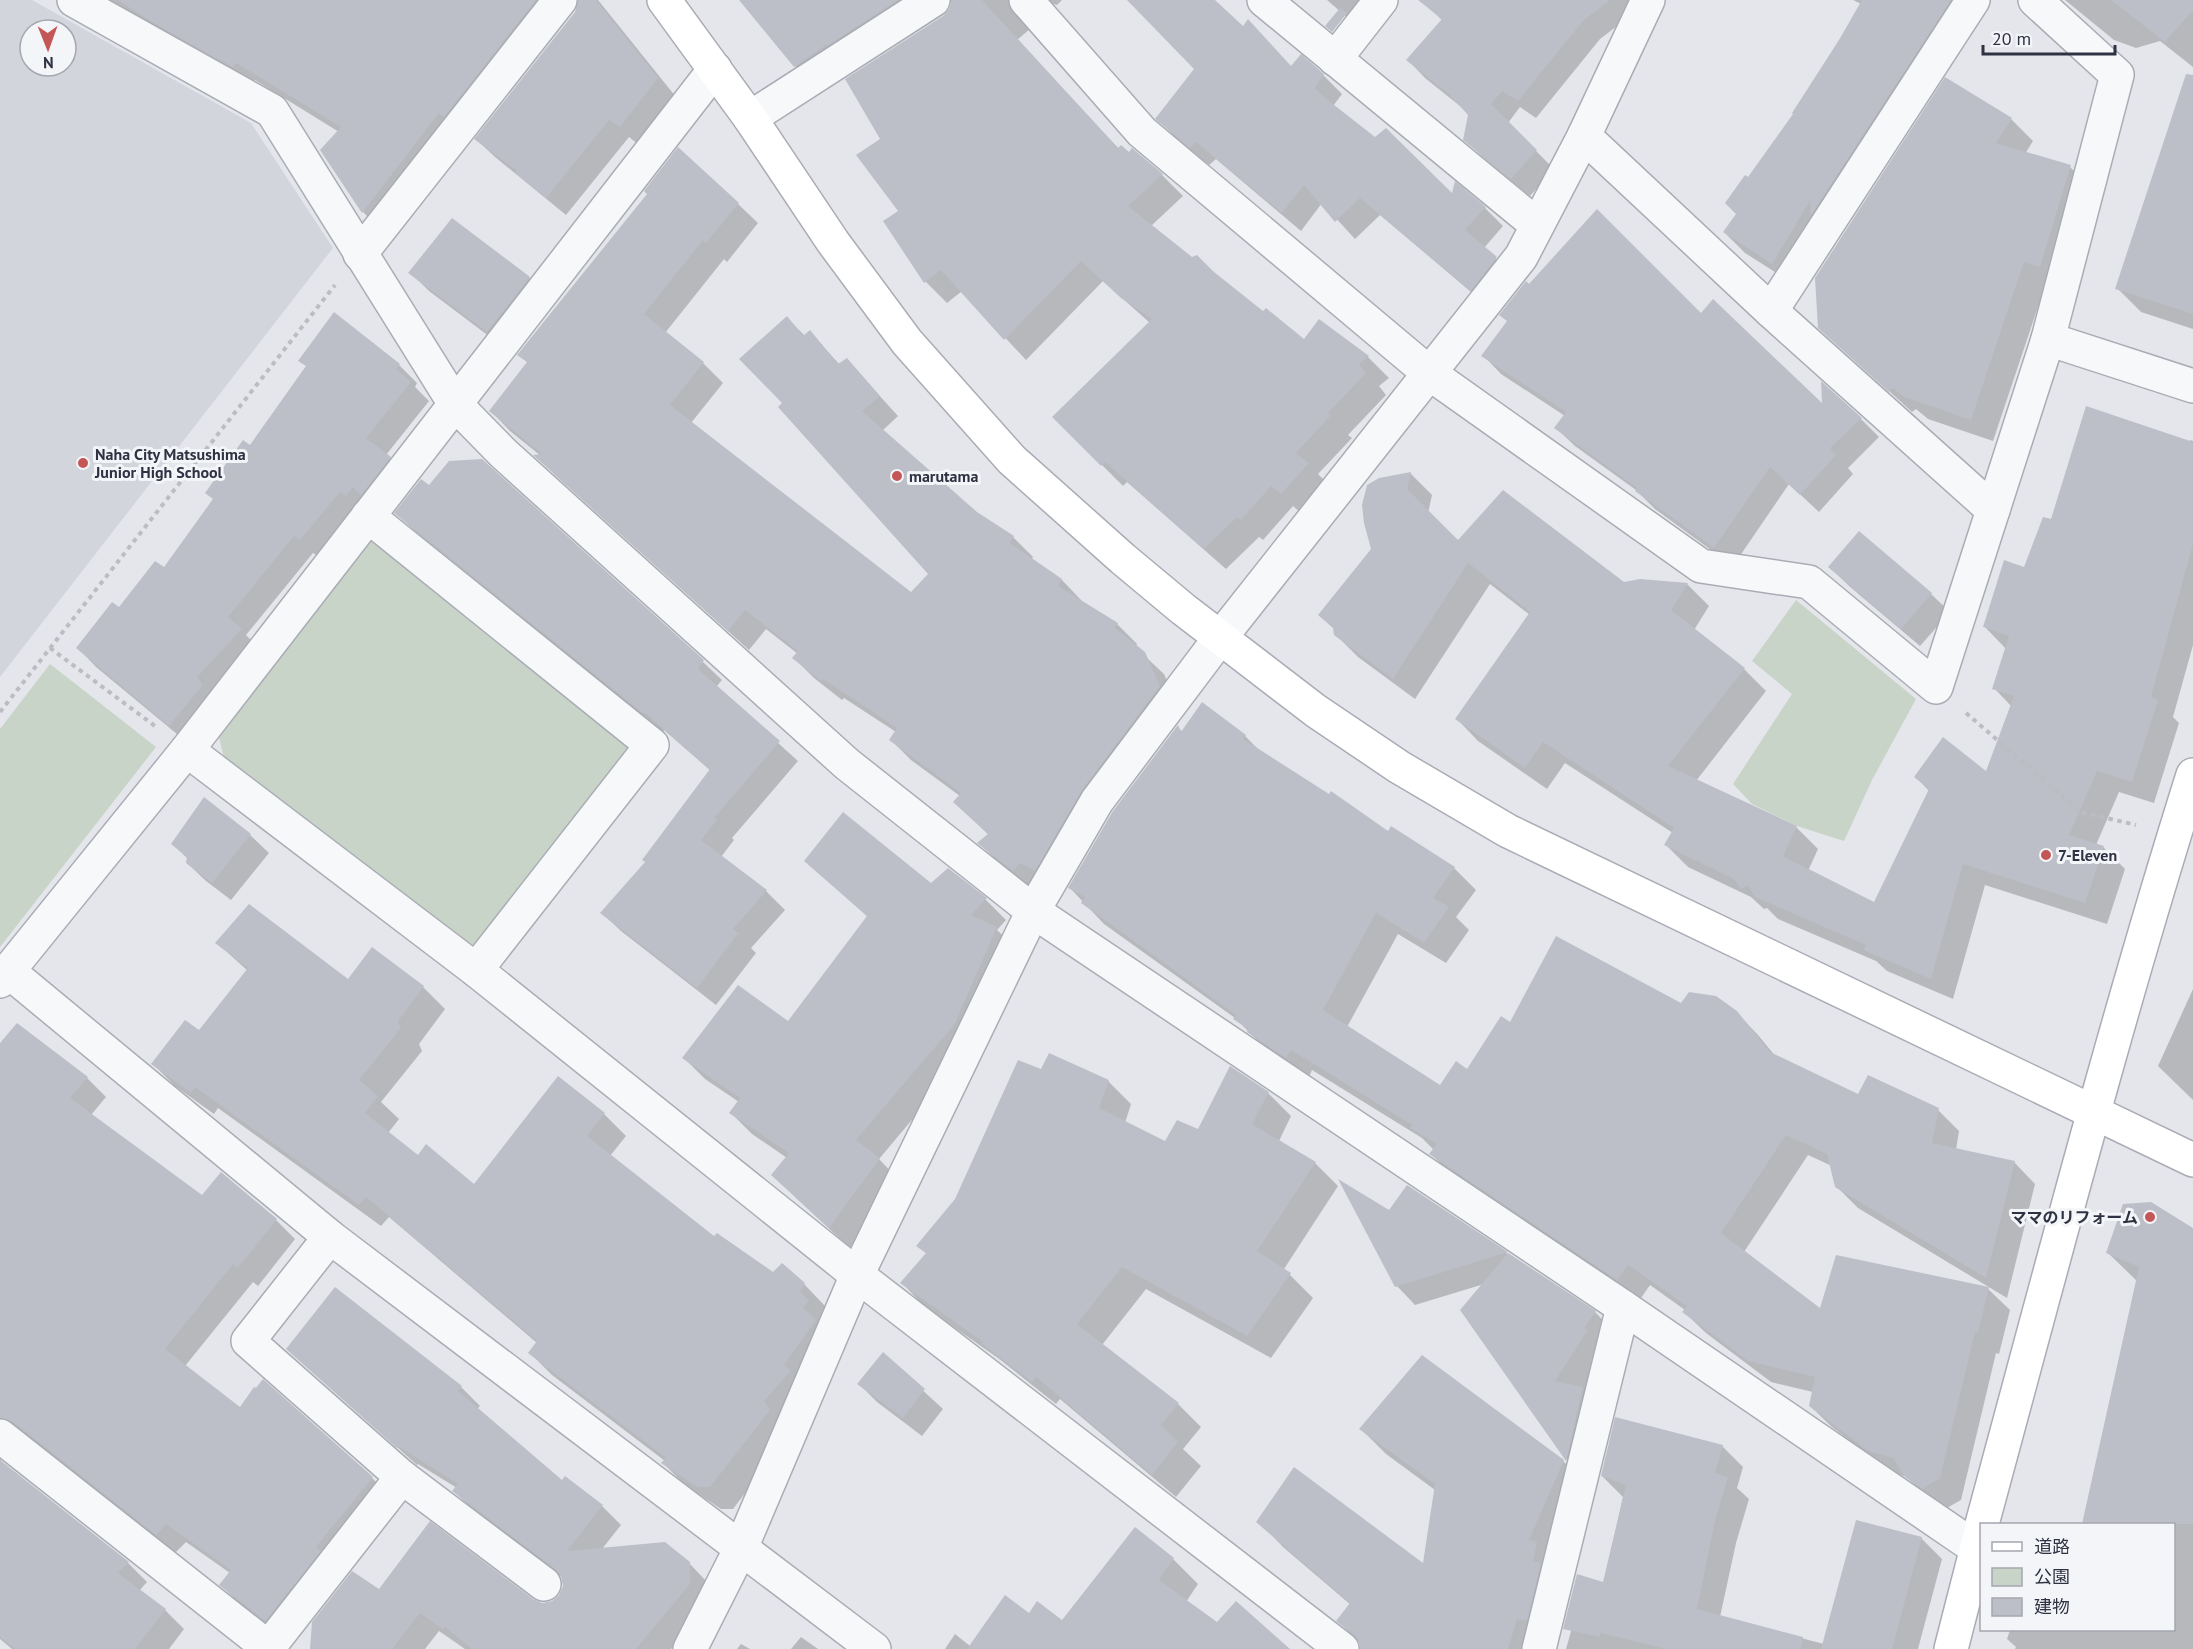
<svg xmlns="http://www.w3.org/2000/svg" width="2193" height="1649" font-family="'PT Sans','Noto Sans JP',sans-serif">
  <rect width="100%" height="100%" fill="#e5e6eb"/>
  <path fill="#d3d5dd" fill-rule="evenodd" d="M0,0H32L251,123L333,248L0,677ZM30,30H66V66H30Z"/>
  <g fill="#c8d4c7">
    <polygon points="371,533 634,742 475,949 227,770 217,729"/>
    <polygon points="1796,600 1916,699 1872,780 1844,841 1797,826 1752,804 1733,784 1792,694 1752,661"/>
    <polygon points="50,664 156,747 0,947 0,729"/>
  </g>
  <g fill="#0003">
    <polygon points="110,0 579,0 571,1 382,231 364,213 322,150 339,132 255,80 252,84 172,40"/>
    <polygon points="580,0 598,0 676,97 639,145 629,137 566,215 495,157 476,139 576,12"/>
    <polygon points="741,0 1062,0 1057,5 1045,2 1030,29 1017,40 1119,149 1162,175 1183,196 1151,226 1264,314 1304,341 1368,357 1389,378 1379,386 1386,395 1348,435 1352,438 1318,474 1329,485 1303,515 1293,506 1263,540 1259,537 1226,569 1127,482 1123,486 1054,417 1150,323 1103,281 1026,360 962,291 947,303 926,282 885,222 900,211 944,17 951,9 953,2 944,5 817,87 795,66"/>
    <polygon points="1137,0 1213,0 1243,28 1292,67 1301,57 1323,75 1342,94 1333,106 1375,139 1453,196 1485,208 1503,226 1484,248 1514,276 1490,308 1380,215 1355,239 1322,203 1301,231 1216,159 1209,165 1175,137 1157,118 1196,69"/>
    <polygon points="1327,0 1364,0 1349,19"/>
    <polygon points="1434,0 1651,0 1600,39 1536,118 1520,107 1508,123 1554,169 1530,196 1483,157 1465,139 1470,114 1425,78 1408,60 1442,20 1428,7"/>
    <polygon points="1853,0 1982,0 1794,284 1745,253 1724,232 1738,214 1748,179 1795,114 1861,4"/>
    <polygon points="2065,0 2193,0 2193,67 2160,41 2136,48 2114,40"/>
    <polygon points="1946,79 2011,119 2033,141 2025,154 2070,167 2092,189 2046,283 1993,441 1928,419 1916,409 1912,412 1819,327"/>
    <polygon points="2193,101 2193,329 2141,312 2117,288"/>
    <polygon points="738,204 758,223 727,262 724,259 665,333 703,363 723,383 691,423 911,594 930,574 784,404 787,318 805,336 810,332 840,365 847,360 898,416 882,431 976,514 1013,537 1033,557 1032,559 1062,580 1081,600 1080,601 1117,624 1137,644 1135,647 1164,674 1179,707 1033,890 999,863 979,843 989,835 955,802 960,796 911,760 891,740 896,732 844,698 842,700 814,678 794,658 798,654 766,629 749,650 555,475 541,456 510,431 491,411 528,363 519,354"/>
    <polygon points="410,272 529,278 547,297 506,349 429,291"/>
    <polygon points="1530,286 1701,315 1824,407 1861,419 1879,437 1848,468 1853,474 1819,512 1789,484 1733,566 1655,509 1636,490 1575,446 1556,428 1565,416 1501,374 1483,355 1509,322"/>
    <polygon points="399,365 417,383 415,387 429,401 386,455 408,476 319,557 313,553 246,635 259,648 189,744 96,667 78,648 164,570 251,447"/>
    <polygon points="2190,440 2193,441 2193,645 2173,717 2179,723 2154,803 2119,792 2096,845 2103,847 2125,869 2107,924 1985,885 1953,999 1887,971 1876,961 1778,919 1767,908 1764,909 1751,897 1688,867 1666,845 1673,833 1565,763 1547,789 1478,741 1457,719 1530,615 1490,584 1415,699 1358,657 1335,634 1373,550 1410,473 1432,495 1428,513 1458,542 1624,584 1687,584 1709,606 1694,630 1744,669 1766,691 1696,781 1796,827 1818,849 1808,871 1875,905 1929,791 1916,777 1987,773 2012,707 1994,688 2006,649 1985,627 2025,569 2052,521 2189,443"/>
    <polygon points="482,460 703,662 722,680 716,687 798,761 732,838 734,840 721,857 766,891 785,910 751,948 756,953 716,1005 621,931 602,913 646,862 711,771 664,730 663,732 415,531 396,513 429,487"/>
    <polygon points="1830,567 1931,594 1950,612 1920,646 1849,586"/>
    <polygon points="1178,728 1183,732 1245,736 1259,750 1388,833 1392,828 1454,868 1476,890 1456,917 1469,930 1446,963 1398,934 1347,1027 1440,1087 1467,1071 1510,1024 1682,1005 1736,1012 1758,1035 1776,1057 1859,1096 1938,1110 1959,1131 1956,1150 2014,1162 2035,1184 2007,1298 1858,1208 1836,1186 1832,1166 1808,1155 1744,1252 1821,1310 1988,1289 2010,1310 1999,1354 1996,1353 1961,1500 1945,1509 1928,1498 1907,1477 1891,1472 1832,1427 1810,1406 1813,1392 1771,1382 1706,1333 1684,1312 1685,1310 1650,1285 1639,1301 1453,1176 1431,1154 1433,1149 1422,1138 1312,1070 1308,1079 1270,1053 1235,1018 1104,924 1070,888"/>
    <polygon points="250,835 269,853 231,900 206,881 187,863 188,859 173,844"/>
    <polygon points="806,861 931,885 948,870 986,900 1006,920 997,930 1017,949 974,1046 879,1159 899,1180 850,1248 794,1196 787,1158 752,1134 731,1113 739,1102 705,1079 684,1058 789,1023 868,917"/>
    <polygon points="217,943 349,981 423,987 445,1009 419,1044 422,1051 381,1102 399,1119 388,1133 418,1158 474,1186 604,1114 626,1136 610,1156 714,1238 773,1274 804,1284 826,1307 822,1314 830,1323 791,1433 733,1509 721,1509 685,1485 663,1463 665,1461 552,1375 530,1353 537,1343 389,1217 381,1226 218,1108 214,1114 175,1086 153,1064 199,1032 248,971"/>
    <polygon points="2193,989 2193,1100 2158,1066"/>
    <polygon points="0,1046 87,1078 106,1097 91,1115 202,1197 276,1220 295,1239 258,1286 253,1282 185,1366 240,1409 372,1478 391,1497 284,1638 240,1604 221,1585 230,1573 186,1542 175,1553 32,1440 22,1436 0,1453"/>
    <polygon points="1042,1070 1108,1081 1131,1104 1125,1123 1166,1143 1199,1131 1268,1093 1291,1116 1279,1141 1315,1163 1338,1186 1284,1269 1313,1298 1271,1358 1146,1289 1102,1345 1178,1404 1201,1427 1183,1449 1201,1466 1176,1497 1060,1399 1056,1404 998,1358 925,1307 902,1283 927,1254 918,1246 956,1200"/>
    <polygon points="1408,1187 1595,1312 1620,1338 1591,1484 1567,1460 1462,1310 1484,1284 1415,1305 1397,1286 1389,1212"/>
    <polygon points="2193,1230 2193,1649 2015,1649 2016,1647 2007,1639 2010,1630 2174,1630 2174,1524 2083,1524 2137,1281 2107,1252"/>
    <polygon points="288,1349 461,1387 480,1406 477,1409 562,1482 602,1506 621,1525 602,1549 689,1563 708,1583 708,1603 671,1649 465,1649 439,1631 425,1649 312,1649 379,1591 532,1601 541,1604 551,1603 561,1596 564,1587 563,1578 473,1510 454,1491 457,1488 418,1464 417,1465"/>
    <polygon points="883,1354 943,1409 922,1436 877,1402 859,1384"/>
    <polygon points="1361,1429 1563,1461 1588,1486 1551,1649 1362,1649 1361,1644 1338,1621 1351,1605 1283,1547 1258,1521 1424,1565 1435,1490 1386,1454"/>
    <polygon points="1722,1446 1743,1467 1737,1488 1749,1499 1736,1543 1720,1617 1824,1644 1921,1538 1942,1559 1918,1649 1566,1649 1586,1578 1604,1583 1623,1497 1602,1476"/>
    <polygon points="0,1455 1,1462 128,1563 147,1582 139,1591 165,1610 184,1629 169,1649 12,1649 0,1639"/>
    <polygon points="1173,1559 1198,1584 1186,1602 1218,1624 1288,1649 945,1649 955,1634 970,1646 1029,1615 1063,1622"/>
    <polygon points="801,1637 818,1649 791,1649"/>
    <polygon points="741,1644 750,1649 737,1649"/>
  </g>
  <g fill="#bcbfc7">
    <polygon points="118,0 536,0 444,117 439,113 362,213 320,150 341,127 236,63 233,67 210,55 152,22"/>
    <polygon points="578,0 596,0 658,78 620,127 609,120 546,198 515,173 517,171 474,139 575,12"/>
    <polygon points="739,0 898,0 827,46 826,45 794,67"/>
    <polygon points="952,0 982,0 1118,148 1121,145 1129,152 1132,148 1163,174 1128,206 1192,257 1197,255 1214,272 1263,311 1266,308 1304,339 1319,319 1369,356 1359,364 1366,373 1328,413 1331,415 1296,453 1309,463 1281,494 1271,486 1241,520 1237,517 1204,549 1105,462 1101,466 1052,417 1152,319 1121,298 1081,261 1004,340 941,270 924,283 883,221 898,211 856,155 880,139 845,79 943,16 949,9"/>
    <polygon points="1127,0 1215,0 1243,26 1248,19 1291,66 1301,54 1324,74 1315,88 1324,97 1375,137 1386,128 1452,193 1455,181 1486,207 1465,230 1497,257 1471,291 1360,198 1335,222 1304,185 1282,213 1196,142 1190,148 1155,119 1194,69"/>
    <polygon points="1418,0 1610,0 1583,21 1518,101 1502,91 1491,104 1537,150 1511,179 1463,140 1468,115 1450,95 1406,60 1442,19"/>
    <polygon points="1862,0 1951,0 1811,215 1810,201 1772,264 1723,232 1736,214 1725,203 1745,175 1748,177 1793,114 1792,113 1839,40"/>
    <polygon points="2111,0 2193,0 2193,10 2165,42"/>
    <polygon points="1340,8 1347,13 1332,32 1325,26"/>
    <polygon points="2186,74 2193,75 2193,314 2115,289"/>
    <polygon points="1945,77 2012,118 1996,143 2071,165 2040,267 2024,262 1971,420 1904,397 1893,388 1889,392 1818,328 1815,278"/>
    <polygon points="678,147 739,203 706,243 703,240 644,314 704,362 670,405 911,592 928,574 778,407 782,403 739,359 787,316 803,336 810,330 838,364 847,358 880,396 862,411 977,512 1014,536 1010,543 1062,579 1058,586 1118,623 1115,628 1145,652 1160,686 1082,790 1035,871 1020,863 1013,871 977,843 988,834 953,802 961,793 889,740 897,728 823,679 821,681 792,658 798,651 745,610 728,631 533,455 542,454 489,411 527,362 517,355 647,194 644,191"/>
    <polygon points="1597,209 1701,313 1713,299 1822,403 1821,381 1862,418 1830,448 1836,455 1800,495 1770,467 1714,548 1635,491 1637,488 1554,428 1566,412 1481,356 1507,321 1499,315 1526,281 1529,284"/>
    <polygon points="452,218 530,277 487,332 408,273"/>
    <polygon points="334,312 400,364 396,369 411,382 366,438 391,457 361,495 353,487 346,496 340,492 300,540 294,536 228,617 242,629 197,677 203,685 169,726 76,648 112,602 119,607 155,561 164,567 213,499 205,493 243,440 250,445 306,366 298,361"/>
    <polygon points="2086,406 2193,442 2193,544 2151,697 2158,700 2132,782 2097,771 2069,835 2104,846 2085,903 1963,864 1931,979 1863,950 1866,945 1755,897 1748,885 1741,889 1734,879 1664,845 1674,828 1543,742 1525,768 1455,719 1530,612 1468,563 1393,679 1334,635 1333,628 1318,615 1371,549 1364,523 1362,505 1367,485 1379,478 1411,472 1407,489 1458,540 1503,490 1624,582 1640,579 1688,583 1671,610 1745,668 1668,766 1797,826 1783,856 1874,902 1929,789 1914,777 1943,737 1986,771 2014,696 1992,689 2009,636 1983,627 2004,560 2024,567 2043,517 2051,519"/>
    <polygon points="482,459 704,660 698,669 780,741 714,818 717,820 701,840 767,890 733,929 738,933 697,988 600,913 645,862 642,860 710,769 645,713 644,714 394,513 421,479 429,485 449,461"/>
    <polygon points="1859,531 1932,593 1901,629 1828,567"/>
    <polygon points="1202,702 1246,735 1243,739 1329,794 1331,791 1388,831 1391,826 1455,867 1433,898 1449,907 1424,943 1376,913 1323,1010 1440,1085 1456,1061 1467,1069 1501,1016 1510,1022 1556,936 1681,1003 1689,992 1716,996 1737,1011 1770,1052 1858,1094 1868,1075 1939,1108 1932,1143 2015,1161 1986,1278 1835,1187 1827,1154 1786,1135 1721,1233 1820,1308 1836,1255 1989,1287 1978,1333 1975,1332 1940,1478 1922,1489 1905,1477 1893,1458 1868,1451 1809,1406 1815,1377 1748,1361 1682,1312 1687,1306 1628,1265 1617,1280 1429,1154 1437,1144 1410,1128 1412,1125 1291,1050 1286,1058 1247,1032 1248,1029 1233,1019 1236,1015 1081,903 1085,897 1068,888 1113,811 1178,725 1181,732"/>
    <polygon points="204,797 251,834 212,883 186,863 187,857 171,844"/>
    <polygon points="843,812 931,883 948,868 987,898 971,915 997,927 954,1025 856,1140 880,1158 829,1228 771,1175 789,1153 729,1113 740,1098 682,1058 738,985 788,1021 867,916 804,861"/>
    <polygon points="249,904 348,979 372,947 424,986 398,1021 401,1028 359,1080 378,1096 365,1113 418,1155 426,1144 474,1184 558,1076 605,1113 587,1136 714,1236 717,1233 773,1272 782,1263 805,1283 800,1292 809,1300 803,1308 816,1320 784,1365 791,1371 764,1401 770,1410 710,1487 697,1487 661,1463 666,1458 528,1353 537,1341 366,1197 359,1205 195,1087 191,1093 151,1064 185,1020 199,1030 248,968 215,943"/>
    <polygon points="17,1023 88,1077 70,1098 202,1195 221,1172 277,1219 238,1268 233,1264 165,1349 240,1407 254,1387 256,1388 263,1379 373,1477 316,1547 321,1551 267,1619 264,1620 219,1585 231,1570 166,1524 156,1535 12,1421 0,1418 0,1043"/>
    <polygon points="1049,1053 1109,1080 1099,1108 1165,1141 1177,1120 1198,1129 1230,1066 1269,1092 1252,1124 1316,1162 1257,1251 1291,1273 1247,1336 1122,1267 1077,1324 1179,1403 1161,1425 1178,1442 1152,1475 1036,1377 1032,1382 982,1344 983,1342 900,1283 926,1253 916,1246 955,1199 1018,1060 1041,1069"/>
    <polygon points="1338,1179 1389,1210 1407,1185 1508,1252 1395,1287"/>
    <polygon points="2151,1202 2193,1228 2193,1524 2082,1524 2139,1267 2106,1253 2123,1204"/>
    <polygon points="1508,1253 1596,1311 1584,1328 1588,1330 1555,1381 1583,1387 1566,1461 1460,1310"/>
    <polygon points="335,1287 462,1386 458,1391 562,1480 565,1476 603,1505 567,1551 665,1542 690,1562 690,1584 636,1649 472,1649 445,1627 443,1629 420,1613 392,1649 310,1649 312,1622 352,1571 379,1589 430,1521 533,1599 542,1603 552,1601 559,1595 563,1586 561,1576 555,1569 452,1491 458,1484 398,1446 397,1448 286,1349"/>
    <polygon points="883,1352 925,1389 903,1418 857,1384"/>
    <polygon points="1422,1355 1564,1460 1529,1540 1537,1542 1533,1561 1541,1563 1527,1621 1517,1619 1508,1649 1360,1649 1359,1641 1354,1635 1336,1621 1350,1603 1256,1522 1294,1467 1423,1563 1435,1484 1359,1429"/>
    <polygon points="1615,1417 1723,1445 1715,1473 1728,1477 1715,1521 1697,1609 1803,1637 1801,1649 1667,1649 1600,1633 1600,1637 1563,1629 1577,1574 1603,1582 1626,1485 1601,1476"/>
    <polygon points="0,1460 129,1562 118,1573 166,1609 135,1649 15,1649 0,1637"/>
    <polygon points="1856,1520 1922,1537 1892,1649 1821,1649"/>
    <polygon points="1135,1527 1174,1558 1159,1580 1217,1622 1236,1601 1290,1649 967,1649 1005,1595 1029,1613 1037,1601 1062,1620"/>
  </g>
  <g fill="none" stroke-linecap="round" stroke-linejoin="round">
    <defs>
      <g id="street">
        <polyline points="74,0 272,111 455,404 503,453 847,764 1033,911 1623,1307 1976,1548"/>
        <polyline points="1026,0 1142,132 1429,373 1701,566 1809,582 1936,687 2048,339 2117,75 2035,0"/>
        <polyline points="1264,0 1537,225"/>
        <polyline points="1335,59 1381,0"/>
        <polyline points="750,118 933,0"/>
        <polyline points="1584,136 1771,311 1993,510"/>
        <polyline points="360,254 560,0"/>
        <polyline points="1771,311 1973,0"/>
        <polyline points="2048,339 2193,386"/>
        <polyline points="368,516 652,745 476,970"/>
        <polyline points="187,750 476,970 857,1275 1342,1649"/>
        <polyline points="8,971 330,1237 874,1649"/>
        <polyline points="0,981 187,750 715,69"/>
        <polyline points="0,1436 270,1649"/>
        <polyline points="402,1477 544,1584"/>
        <polyline points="268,1648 402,1477 248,1341 330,1237"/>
        <polyline points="690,1649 741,1548 857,1275 1033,911 1097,801 1220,638 1521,257 1584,136 1648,0"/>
        <polyline points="1539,1649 1623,1307"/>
      </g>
      <g id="secondary">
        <polyline points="664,0 750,118 833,242 907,342 1012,460 1123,559 1183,609 1316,711 1399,767 1508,831 2193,1160"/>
        <path d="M1982,1524C2050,1274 2115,1022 2193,775"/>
        <polyline points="1951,1649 1982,1528"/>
      </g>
    </defs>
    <use href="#street" stroke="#aaacb5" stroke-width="36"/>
    <use href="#secondary" stroke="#aaacb5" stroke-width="36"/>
    <g stroke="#bbbdc3" stroke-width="4" stroke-dasharray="4.5 4.5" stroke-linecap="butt">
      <polyline points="50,648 155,726"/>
      <polyline points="0,712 335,285"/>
      <polyline points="1966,713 2081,812 2136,825"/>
    </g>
    <use href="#street" stroke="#f7f8fa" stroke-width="33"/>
    <use href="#secondary" stroke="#fff" stroke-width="33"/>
  </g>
  <g fill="#c35758" stroke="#f4f5f8" stroke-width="2">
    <circle cx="83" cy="463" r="6"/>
    <circle cx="897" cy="476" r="6"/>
    <circle cx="2046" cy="855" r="6"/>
    <circle cx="2150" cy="1217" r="6"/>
  </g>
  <g text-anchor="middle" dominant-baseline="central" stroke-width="6" stroke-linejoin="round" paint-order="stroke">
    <g font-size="16" font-weight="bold" fill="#2e3242" stroke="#f4f5f8" text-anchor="start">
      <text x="95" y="454">Naha City Matsushima<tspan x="95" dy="18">Junior High School</tspan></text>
      <text x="909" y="476">marutama</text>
      <text x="2058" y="855">7-Eleven</text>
      <text x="2138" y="1217" text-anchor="end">ママのリフォーム</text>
    </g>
  </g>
  <rect x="1980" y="1523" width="195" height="108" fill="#f4f5f8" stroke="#a5a7af" stroke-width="1.5"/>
  <rect x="1992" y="1542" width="30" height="9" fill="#ffffff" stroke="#a5a7af" stroke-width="1.5"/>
  <text x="2034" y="1553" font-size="18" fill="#2e3242">道路</text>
  <rect x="1992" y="1568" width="30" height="18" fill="#c8d4c7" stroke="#a5a7af" stroke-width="1.5"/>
  <text x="2034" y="1583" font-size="18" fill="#2e3242">公園</text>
  <rect x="1992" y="1598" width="30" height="18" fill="#bcbfc7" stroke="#a5a7af" stroke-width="1.5"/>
  <text x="2034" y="1613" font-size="18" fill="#2e3242">建物</text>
  <g transform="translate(48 48) rotate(179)"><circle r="28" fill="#f4f5f8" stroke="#a5a7af" stroke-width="1.5"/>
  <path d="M0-4.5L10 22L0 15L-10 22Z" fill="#c35758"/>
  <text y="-9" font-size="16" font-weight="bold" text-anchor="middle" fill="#2e3242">N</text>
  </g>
  <path d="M1983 45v9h132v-9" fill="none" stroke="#2e3242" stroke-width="3"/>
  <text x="1992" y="45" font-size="18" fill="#2e3242" stroke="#f4f5f8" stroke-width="4.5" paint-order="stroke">20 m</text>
</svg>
